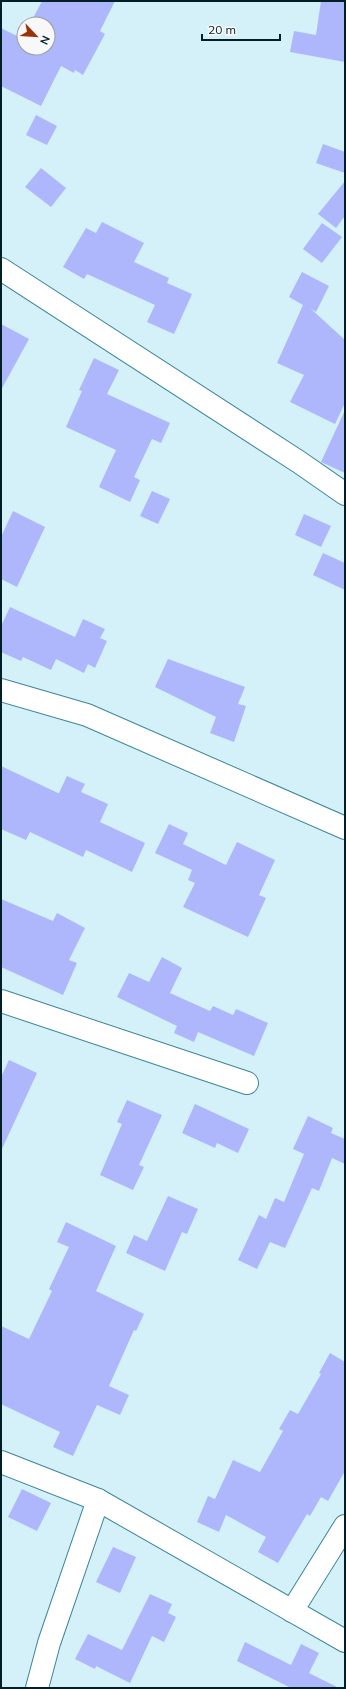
<svg xmlns="http://www.w3.org/2000/svg" width="346" height="1689" font-family="Mulish,sans-serif">
  <rect width="100%" height="100%" fill="#d4f1f9"/>
  <g fill="#aeb7fc">
    <polygon points="42,1 115,1 100,31 105,34 83,75 75,70 74,73 61,66 41,106 1,86 1,28 23,39 24,36 24,48 48,48 48,24 30,24"/>
    <polygon points="321,1 345,1 345,62 290,52 294,31 316,35"/>
    <polygon points="36,115 57,126 47,145 26,135"/>
    <polygon points="323,144 345,152 345,173 316,163"/>
    <polygon points="41,168 66,188 51,207 25,187"/>
    <polygon points="345,181 345,216 336,228 318,214"/>
    <polygon points="102,222 144,243 134,262 169,278 167,283 192,294 174,334 147,322 155,305 87,274 84,279 63,267 86,228 96,233"/>
    <polygon points="322,223 342,237 322,263 303,249"/>
    <polygon points="302,272 329,286 316,312 310,308 345,340 345,403 335,424 290,402 304,375 277,363 303,305 289,297"/>
    <polygon points="1,324 29,339 1,390"/>
    <polygon points="94,358 119,370 107,394 170,423 161,443 152,439 134,477 140,480 130,502 99,487 116,450 66,427 82,391 79,390"/>
    <polygon points="345,410 345,473 321,462"/>
    <polygon points="152,491 170,499 158,524 140,516"/>
    <polygon points="13,511 45,527 17,587 1,579 1,537"/>
    <polygon points="304,514 331,526 321,547 295,535"/>
    <polygon points="323,553 345,563 345,590 313,575"/>
    <polygon points="10,607 75,637 83,619 105,629 100,638 107,641 95,668 88,664 84,673 56,659 51,670 23,657 21,661 1,652 1,626"/>
    <polygon points="168,659 245,687 238,704 246,706 234,742 210,733 216,717 155,687"/>
    <polygon points="1,766 58,793 59,793 67,776 85,784 81,792 108,804 100,822 145,843 132,872 86,850 83,857 30,832 26,840 1,829"/>
    <polygon points="169,824 188,833 183,844 226,865 237,842 275,860 259,895 266,898 248,937 183,907 195,883 188,880 192,870 155,853"/>
    <polygon points="1,899 53,921 57,913 85,928 69,960 77,963 63,995 1,967"/>
    <polygon points="162,957 182,968 170,993 210,1011 213,1006 233,1015 236,1009 268,1023 254,1056 198,1032 194,1042 174,1033 177,1026 117,997 129,973 149,982"/>
    <polygon points="9,1060 37,1073 1,1151 1,1077"/>
    <polygon points="127,1100 162,1115 139,1165 144,1167 133,1190 100,1175 122,1124 117,1122"/>
    <polygon points="195,1104 249,1129 238,1153 217,1143 215,1148 182,1133"/>
    <polygon points="308,1116 333,1128 331,1133 345,1139 345,1164 332,1158 319,1191 312,1188 285,1248 270,1242 257,1269 238,1260 259,1215 266,1219 275,1198 284,1202 304,1154 293,1149"/>
    <polygon points="168,1196 198,1209 187,1234 182,1232 165,1271 126,1253 134,1235 147,1241"/>
    <polygon points="66,1222 116,1246 96,1291 144,1314 136,1331 134,1330 109,1386 129,1395 120,1415 97,1405 73,1456 53,1447 60,1432 1,1404 1,1326 29,1339 52,1291 49,1289 69,1247 57,1242"/>
    <polygon points="330,1353 345,1362 345,1471 328,1501 321,1497 310,1516 307,1514 278,1563 258,1552 266,1537 226,1515 219,1532 197,1522 208,1496 215,1499 233,1460 260,1472 283,1431 279,1429 290,1410 298,1414 321,1374 319,1373"/>
    <polygon points="22,1489 51,1503 37,1531 8,1517"/>
    <polygon points="113,1547 136,1557 120,1593 96,1582"/>
    <polygon points="150,1594 172,1604 168,1613 176,1617 164,1642 152,1636 130,1683 96,1666 95,1669 75,1659 88,1634 122,1650"/>
    <polygon points="245,1642 291,1665 301,1644 319,1653 309,1673 339,1688 291,1688 237,1661"/>
  </g>
  <g fill="none" stroke-linecap="round" stroke-linejoin="round">
    <defs>
      <g id="minor">
        <polyline points="1,269 299,462 345,494"/>
        <polyline points="1,690 87,715 345,828"/>
        <polyline points="1,1001 247,1083"/>
        <polyline points="1,1462 98,1500 345,1641"/>
        <polyline points="292,1611 345,1526"/>
        <polyline points="37,1688 49,1643 98,1500"/>
      </g>
    </defs>
    <use href="#minor" stroke="#3b869a" stroke-width="24"/>
    <use href="#minor" stroke="#fff" stroke-width="22"/>
  </g>
  <rect width="346" height="1689" fill="none" stroke="#001f27" stroke-width="4"/>
  <g transform="translate(36 36) rotate(115)"><circle r="19" fill="#f8f8f8" stroke="#95a1a4"/>
  <path d="M0-3L7 15L0 10L-7 15Z" fill="#99330b"/>
  <text y="-6" font-size="11" font-weight="bold" text-anchor="middle" fill="#001f27">N</text>
  </g>
  <path d="M202 34v6h78v-6" fill="none" stroke="#001f27" stroke-width="2"/>
  <text x="208" y="34" font-size="12" fill="#001f27" stroke="#f8f8f8" stroke-width="3" paint-order="stroke">20 m</text>
</svg>
